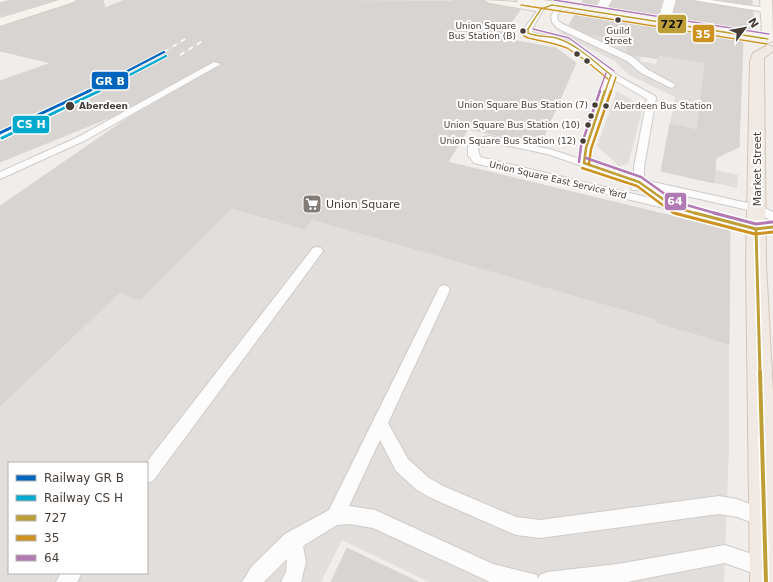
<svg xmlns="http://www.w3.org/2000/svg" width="773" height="582" font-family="'DejaVu Sans',sans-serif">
  <rect width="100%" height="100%" fill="#f0edeb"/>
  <g fill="#e2dedc" fill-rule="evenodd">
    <polygon points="583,29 582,32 630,41 625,53 642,56 640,61 656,64 661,47 689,51 688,60 705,63 697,130 670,124 675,97 629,75 615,61 558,33"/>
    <polygon points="617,91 643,107 628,164 619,166 597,146"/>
    <polygon points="715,170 738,175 737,188 714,183"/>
    <path d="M232,208L312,219L656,319V322L729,344V446L724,582H429L342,540L321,582H0V406L120,292L140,300ZM9,463H147V573H9Z"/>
  </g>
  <g fill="#d8d4d1" stroke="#d8d4d1">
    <polygon points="11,0 54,0 0,16 0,3"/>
    <polygon points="78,0 103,0 105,8 125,0 453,1 453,0 483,0 489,4 520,10 500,38 556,48 576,63 540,145 468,129 448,162 730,230 729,344 656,322 656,319 312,219 304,229 232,208 140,300 120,292 0,406 0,206 125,120 222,64 213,61 111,117 0,162 0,81 51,63 0,51 0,27 74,3"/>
    <polygon points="583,0 598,0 595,7 581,4"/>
    <polygon points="613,0 662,0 658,16 609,9"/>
    <polygon points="677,0 692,0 753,11 753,31 672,19"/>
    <polygon points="721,0 752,0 752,5"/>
    <polygon points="576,13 655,26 655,29 661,33 669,29 743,40 739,147 716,158 714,183 661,171 670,124 697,130 705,63 659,55 658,59 630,54 626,52 630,41 585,33 569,25"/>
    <polygon points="347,548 418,582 331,582"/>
  </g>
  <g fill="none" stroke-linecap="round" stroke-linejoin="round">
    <defs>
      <g id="lane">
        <polygon points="693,0 710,0 766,8 769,10 766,12"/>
        <path d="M550,4H554L560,11L557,16L558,21L563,24L633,57L647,69L676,85L672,88L669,87L641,73L627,61L557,28L552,22L551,16L554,11L551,8L543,10L532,29V32L535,33L573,42L620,77L655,96L656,98L644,167V180L761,206L773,212V221L753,211L642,186L640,190H632L631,188L633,183L547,154L490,142L478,148L480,157L663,201L667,200L678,205L756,225L773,223V231L756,233L673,210L474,163L468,155V147L480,138L490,136L553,150L580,159L581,148L607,75L567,46L525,35L524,29L539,8ZM614,80L647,99L634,167V177L589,162L591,148Z"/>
        <polygon points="214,62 221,64 84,141 0,179 0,172 78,137"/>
        <polygon points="317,247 321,248 323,251 321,254 153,481 147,483 146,463 313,248"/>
        <polygon points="444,285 449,287 450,290 388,423 408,459 429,478 443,486 516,517 540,520 719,496 737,499 770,512 773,518 770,524 764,527 737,517 719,514 540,538 516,535 431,498 417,490 396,471 380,440 349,506 375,510 493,564 537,575 538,579 540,575 547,572 618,564 725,545 773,561 773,575 766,578 725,563 627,582 490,582 373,528 350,524 337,525 303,546 306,562 301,582 281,582 286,572 287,559 264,582 242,582 252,566 285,534 329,510 438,290 439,287"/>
        <polygon points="61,573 82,573 77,582 56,582"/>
      </g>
      <g id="street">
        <polygon points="600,0 612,0 604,14 600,15 594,12"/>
        <polygon points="664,0 676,0 668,28 662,32 656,28"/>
      </g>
      <g id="secondary">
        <polygon points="59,0 76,0 74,2 0,26 0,18"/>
        <polygon points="484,0 518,2 516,0 543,0 762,34 760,0 772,0 773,41 768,43 540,6 540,10 536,11 489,3"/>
      </g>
      <polygon id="primary" points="768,45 773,47 773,51 764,58 764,61 766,263 773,393 773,582 750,582 746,263 750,61 753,53"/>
    </defs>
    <use href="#lane" stroke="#cecbc8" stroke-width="2"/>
    <use href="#street" stroke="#cecbc8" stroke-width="2"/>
    <use href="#secondary" stroke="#d1cac3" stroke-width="2"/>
    <use href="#primary" stroke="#d2c5b9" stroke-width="2"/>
    <use href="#lane" fill="#fdfcfc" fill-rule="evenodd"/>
    <use href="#street" fill="#fdfcfc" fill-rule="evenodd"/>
    <use href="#secondary" fill="#f6f3ef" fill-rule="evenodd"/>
    <use href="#primary" fill="#f1eae4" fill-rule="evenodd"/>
    <defs>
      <g id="rail">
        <polyline points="164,52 185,39"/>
        <polyline points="180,55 201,42"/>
      </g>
    </defs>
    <use href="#rail" stroke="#d9d9d8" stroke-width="2.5"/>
    <use href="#rail" stroke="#fff" stroke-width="1.5" stroke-dasharray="5" stroke-linecap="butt"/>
    <defs>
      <g id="bus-1-far3">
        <polyline points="528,29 541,9 552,5 768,39"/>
        <path d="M528,29V33C537,37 547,36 556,38C577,44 594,62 611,75"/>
        <polyline points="605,92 611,75"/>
      </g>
      <g id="bus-1-far2">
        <polyline points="584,163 639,182 674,207 698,214"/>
        <polyline points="584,163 586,148 605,91"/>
      </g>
      <g id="bus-1-far1">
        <polyline points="695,213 756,229 773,227"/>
        <polyline points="756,229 760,373"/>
      </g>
      <polyline id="bus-1" points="760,372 766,582"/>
      <g id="bus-2-far2">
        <polyline points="521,5 767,44"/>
        <polyline points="523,29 524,36 528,38 555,44 567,48 585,60 608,79"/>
        <polyline points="611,92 616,77"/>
      </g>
      <g id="bus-2-far1">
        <polyline points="589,164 591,149 611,91"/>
        <polyline points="582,168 637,186 672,212 678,214"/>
      </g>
      <polyline id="bus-2" points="674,213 755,234 773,232"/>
      <g id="bus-3-far2">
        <polyline points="554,0 769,34"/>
        <polyline points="533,29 569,38 614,71"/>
        <polyline points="599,92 606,73"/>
      </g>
      <g id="bus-3-far1">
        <polyline points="586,158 641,177 676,202 718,214"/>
        <polyline points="579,162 581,146 600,91"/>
      </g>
      <polyline id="bus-3" points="714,213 756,224 772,222"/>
    </defs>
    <use href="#bus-1-far3" stroke="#fff" stroke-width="3"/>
    <use href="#bus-1-far2" stroke="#fff" stroke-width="5"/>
    <use href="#bus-1-far1" stroke="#fff" stroke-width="6"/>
    <use href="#bus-1" stroke="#fff" stroke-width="7"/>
    <use href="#bus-2-far2" stroke="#fff" stroke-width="3"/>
    <use href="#bus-2-far1" stroke="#fff" stroke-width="5"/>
    <use href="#bus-2" stroke="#fff" stroke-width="6"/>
    <use href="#bus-3-far2" stroke="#fff" stroke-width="3"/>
    <use href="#bus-3-far1" stroke="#fff" stroke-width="5"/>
    <use href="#bus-3" stroke="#fff" stroke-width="6"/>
    <use href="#bus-1-far3" stroke="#be9e36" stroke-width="1.5"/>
    <use href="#bus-1-far2" stroke="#be9e36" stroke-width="2.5"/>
    <use href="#bus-1-far1" stroke="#be9e36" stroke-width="3"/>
    <use href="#bus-1" stroke="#be9e36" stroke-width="4"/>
    <use href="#bus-2-far2" stroke="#cd9220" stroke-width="1.5"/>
    <use href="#bus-2-far1" stroke="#cd9220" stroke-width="2.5"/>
    <use href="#bus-2" stroke="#cd9220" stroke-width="3"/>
    <use href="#bus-3-far2" stroke="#b17ab5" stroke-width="1.5"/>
    <use href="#bus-3-far1" stroke="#b17ab5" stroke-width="2.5"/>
    <use href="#bus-3" stroke="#b17ab5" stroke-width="3"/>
    <defs>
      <polyline id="rail-1-far1" points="87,92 164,52"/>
      <polyline id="rail-1" points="0,133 89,91"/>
      <polyline id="rail-2-far1" points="97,92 166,56"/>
      <polyline id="rail-2" points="2,138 99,91"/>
    </defs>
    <use href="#rail-1-far1" stroke="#fff" stroke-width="4"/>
    <use href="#rail-1" stroke="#fff" stroke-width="5.5"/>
    <use href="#rail-2-far1" stroke="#fff" stroke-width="4"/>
    <use href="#rail-2" stroke="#fff" stroke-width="5.5"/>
    <use href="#rail-1-far1" stroke="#0065bd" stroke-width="2.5"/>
    <use href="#rail-1" stroke="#0065bd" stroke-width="3"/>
    <use href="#rail-2-far1" stroke="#00a9ce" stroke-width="2.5"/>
    <use href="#rail-2" stroke="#00a9ce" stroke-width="3"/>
  </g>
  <defs>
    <symbol id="supermarket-square" viewBox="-11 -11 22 22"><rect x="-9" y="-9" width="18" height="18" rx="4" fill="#827b76" stroke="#fff"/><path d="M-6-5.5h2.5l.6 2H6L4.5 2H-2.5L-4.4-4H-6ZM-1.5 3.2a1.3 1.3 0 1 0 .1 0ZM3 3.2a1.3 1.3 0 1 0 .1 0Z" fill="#fff"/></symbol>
  </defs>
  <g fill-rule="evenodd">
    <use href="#supermarket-square" x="301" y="193" width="22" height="22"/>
  </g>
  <g fill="#463d37" stroke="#fff" stroke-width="1.5">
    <circle cx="618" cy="20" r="3.5"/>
    <circle cx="523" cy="31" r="3.5"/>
    <circle cx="577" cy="54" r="3.5"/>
    <circle cx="587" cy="61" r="3.5"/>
    <circle cx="595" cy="105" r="3.5"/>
    <circle cx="70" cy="106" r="5"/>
    <circle cx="606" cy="106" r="3.5"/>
    <circle cx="591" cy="116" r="3.5"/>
    <circle cx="588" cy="125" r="3.5"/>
    <circle cx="583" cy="141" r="3.5"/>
  </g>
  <g text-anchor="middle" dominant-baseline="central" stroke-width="4" stroke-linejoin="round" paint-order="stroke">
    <g font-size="9" fill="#463d37" stroke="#fff" text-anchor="end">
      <text x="516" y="26">Union Square<tspan x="516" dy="10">Bus Station (B)</tspan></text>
      <text x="618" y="31" text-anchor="middle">Guild<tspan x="618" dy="10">Street</tspan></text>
      <text x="588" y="105">Union Square Bus Station (7)</text>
      <text x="614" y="106" text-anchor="start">Aberdeen Bus Station</text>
      <text x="580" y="125">Union Square Bus Station (10)</text>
      <text x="576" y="141">Union Square Bus Station (12)</text>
    </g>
    <g font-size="9" font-weight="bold" fill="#463d37" stroke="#fff" text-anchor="start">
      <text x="79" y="106">Aberdeen</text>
    </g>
    <g font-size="9" fill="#463d37" stroke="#fff">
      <text transform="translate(558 180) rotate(13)">Union Square East Service Yard</text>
    </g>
    <g font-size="11" fill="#463d37" stroke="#fff">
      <text transform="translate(757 169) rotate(-90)">Market Street</text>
    </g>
    <g font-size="11" fill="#463d37" stroke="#fff" text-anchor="start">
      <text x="326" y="204">Union Square</text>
    </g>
  </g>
  <g stroke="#fff" stroke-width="1.5">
    <rect x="657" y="14" width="30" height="20" rx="4" fill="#be9e36"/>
    <rect x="692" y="24" width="23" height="19" rx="4" fill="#cd9220"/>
    <rect x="91" y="71" width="38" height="19" rx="4" fill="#0065bd"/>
    <rect x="12" y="115" width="38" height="19" rx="4" fill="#00a9ce"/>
    <rect x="664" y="192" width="23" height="19" rx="4" fill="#b17ab5"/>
  </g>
  <g font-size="11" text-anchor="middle" font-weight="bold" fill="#fff">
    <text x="703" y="38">35</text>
    <text x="110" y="85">GR B</text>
    <text x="31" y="128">CS H</text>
    <text x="675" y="205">64</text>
  </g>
  <g font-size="11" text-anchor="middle" font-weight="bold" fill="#111">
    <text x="672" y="28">727</text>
  </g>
  <rect x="8" y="462" width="140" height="112" fill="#ffffff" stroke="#b5b1af"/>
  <rect x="16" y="475" width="20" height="6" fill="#0065bd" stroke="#b5b1af"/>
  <text x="44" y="482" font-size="12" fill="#463d37">Railway GR B</text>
  <rect x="16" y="495" width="20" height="6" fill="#00a9ce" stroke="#b5b1af"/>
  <text x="44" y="502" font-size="12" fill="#463d37">Railway CS H</text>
  <rect x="16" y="515" width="20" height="6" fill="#be9e36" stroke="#b5b1af"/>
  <text x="44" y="522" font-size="12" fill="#463d37">727</text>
  <rect x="16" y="535" width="20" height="6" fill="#cd9220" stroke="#b5b1af"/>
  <text x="44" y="542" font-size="12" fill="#463d37">35</text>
  <rect x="16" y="555" width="20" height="6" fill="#b17ab5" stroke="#b5b1af"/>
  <text x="44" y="562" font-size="12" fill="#463d37">64</text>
  <g transform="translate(745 28) rotate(58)" stroke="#ffffff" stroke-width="3" paint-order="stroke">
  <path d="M0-3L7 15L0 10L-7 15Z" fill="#463d37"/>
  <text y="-6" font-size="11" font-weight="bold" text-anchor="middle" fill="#463d37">N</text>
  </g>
</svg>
